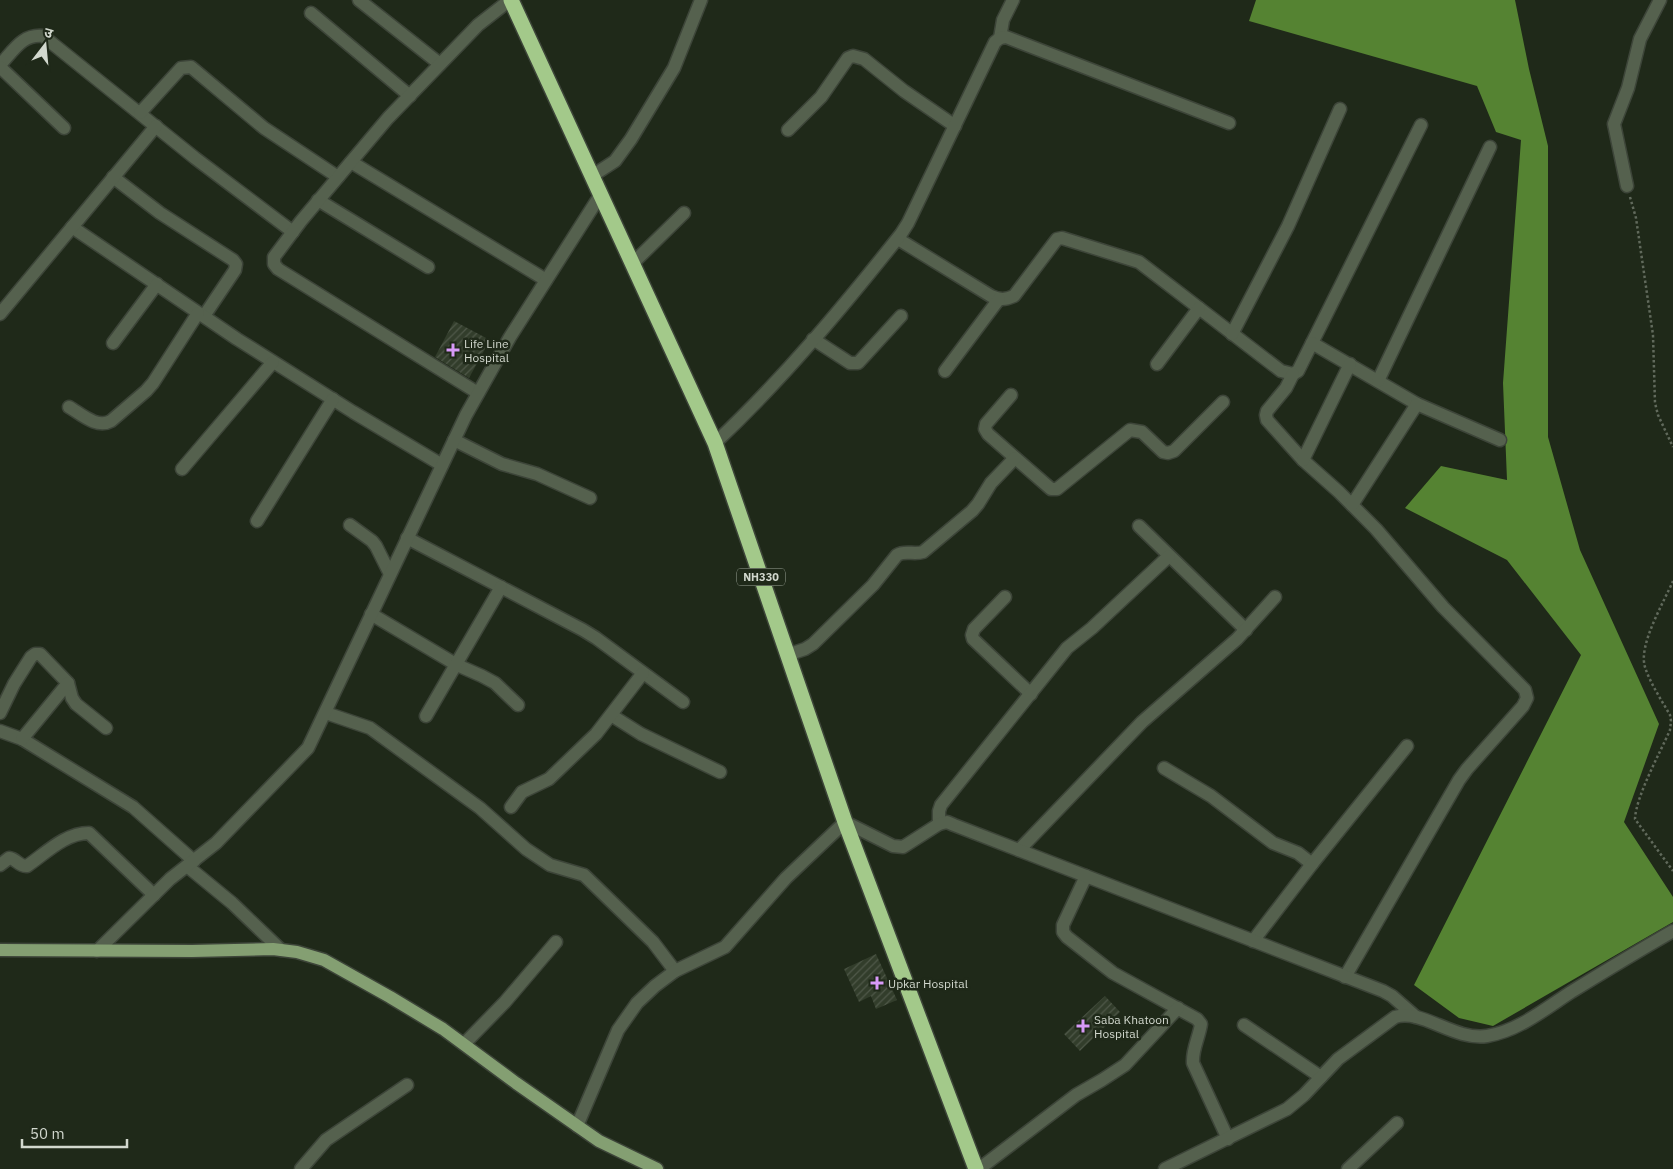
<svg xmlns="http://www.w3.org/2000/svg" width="1673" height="1169" font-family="'IBM Plex Sans','Noto Sans Devanagari',sans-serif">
  <defs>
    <pattern id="building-hatch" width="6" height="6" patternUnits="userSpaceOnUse" patternTransform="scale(1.25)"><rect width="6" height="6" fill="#323d2b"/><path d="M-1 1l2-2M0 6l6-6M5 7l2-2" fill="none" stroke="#4f5849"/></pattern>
  </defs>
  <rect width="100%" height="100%" fill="#1f2919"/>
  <polygon fill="#558332" points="1256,0 1515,0 1529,69 1548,146 1548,437 1580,550 1659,724 1624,822 1673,897 1673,922 1493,1026 1459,1018 1414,985 1581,655 1507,560 1405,508 1441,466 1507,480 1503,383 1521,140 1496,132 1477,86 1249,21"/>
  <g fill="url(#building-hatch)">
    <polygon points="454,321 490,340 469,378 435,357"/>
    <polygon points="876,954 897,1000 876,1009 871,996 859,1002 844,969"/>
    <polygon points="1105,996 1120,1012 1080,1051 1064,1034"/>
  </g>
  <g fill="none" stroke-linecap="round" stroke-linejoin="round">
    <defs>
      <g id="minor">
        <polyline points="359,0 440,64"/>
        <polyline points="311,13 410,96"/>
        <polyline points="1000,38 1003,20 1013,0"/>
        <path d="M0,65C14,50 22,34 43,36L195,158L293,232"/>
        <polyline points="0,67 64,128"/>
        <polyline points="140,113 181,68 191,67 264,128 338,177"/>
        <polyline points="788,130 821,97 848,58 853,56 864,59 904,91 955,126"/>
        <polyline points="351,162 546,280"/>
        <polyline points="592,176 615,161 631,139 674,68 701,0"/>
        <polyline points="113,177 160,213 233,260 236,264 235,270 204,316"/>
        <polyline points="1627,186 1614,124 1628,88 1640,39 1660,0"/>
        <polyline points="318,200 428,267"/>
        <polyline points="72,227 237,339 353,412 442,465"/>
        <path d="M898,239L991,296C1000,300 1005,300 1014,296L1057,239L1062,238L1139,262L1281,371L1293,374L1298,371L1421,125"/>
        <polyline points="632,264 684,213"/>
        <polyline points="0,314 156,126"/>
        <polyline points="1232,334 1288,226 1340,109"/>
        <polyline points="813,339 850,363 858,363 901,316"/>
        <polyline points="113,343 157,284"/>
        <polyline points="1312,343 1417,404 1500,440"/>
        <polyline points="1157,364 1199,308"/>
        <polyline points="945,371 999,299"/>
        <polyline points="1293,374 1286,388 1267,411 1266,415 1267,420 1303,460 1339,492 1376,529 1443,607 1525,690 1527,698 1523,706 1467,769 1459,780 1345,977"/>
        <polyline points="1378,381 1490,147"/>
        <polyline points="478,393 278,269 274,264 274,257 301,221 388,118 478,25 510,0"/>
        <polyline points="1011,395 986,424 985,429 988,434 1051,489 1057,489 1130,430 1142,432 1163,452 1168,453 1174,451 1223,402"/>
        <path d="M69,407C81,414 97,429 111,421L146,391L153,383L198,313"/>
        <polyline points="454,440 502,464 537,474 590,498"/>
        <path d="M715,443C783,379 843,307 901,234L908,223L995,42L1000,38L1006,37L1229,123"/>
        <polyline points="1303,460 1350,364"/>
        <polyline points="182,469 273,362"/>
        <polyline points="1352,505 1417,404"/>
        <polyline points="257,521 333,399"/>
        <polyline points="350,525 372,541 376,546 390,574"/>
        <polyline points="1139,526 1246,630"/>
        <polyline points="407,538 583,630 596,638 683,702"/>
        <polyline points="1005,597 974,629 972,635 973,639 1031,694"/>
        <polyline points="371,614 457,665 482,676 495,683 518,705"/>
        <path d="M787,655L805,649L813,644L873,585L897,555C905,550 914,555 923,552L972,511L978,504L991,483L1015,458"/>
        <polyline points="0,713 14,684 31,657 35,654 40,654 68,683 72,698 76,704 106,728"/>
        <polyline points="326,713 370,728 480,808 526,849 550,865 584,875 653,942 675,971"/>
        <polyline points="611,715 641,734 720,772"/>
        <polyline points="426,716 501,587"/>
        <polyline points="0,731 22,739 133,807 194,861"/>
        <polyline points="22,739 68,683"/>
        <polyline points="1164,768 1211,796 1273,843 1298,853 1312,864"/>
        <polyline points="511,807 522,792 549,779 596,734 643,673"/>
        <polyline points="939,824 939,811 941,805 1067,648 1092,628 1169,556"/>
        <polyline points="1019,850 1142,722 1237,639 1275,597"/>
        <path d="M0,865L9,858C17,859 19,867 27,866C46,853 65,833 89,833L154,895"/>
        <polyline points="187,866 232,903 281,950"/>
        <path d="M1086,876L1063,925V932L1067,937L1113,973L1197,1019L1201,1024C1199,1038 1192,1049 1193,1063L1228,1139"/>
        <polyline points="1253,941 1312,864 1407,746"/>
        <polyline points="97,951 170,879 216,843 308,748 466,415 510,337 601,194"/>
        <polyline points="1244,1025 1321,1077"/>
        <polyline points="464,1044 505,1002 556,942"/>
        <polyline points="577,1126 618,1030 637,1003 655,986 675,971 725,947 786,878 845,822 893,846 903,847 939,824 947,822 954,825 1383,991 1392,996 1416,1017"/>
        <polyline points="301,1169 326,1140 407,1085"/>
        <polyline points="979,1169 1076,1095 1102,1080 1125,1065 1178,1008"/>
        <path d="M1165,1169L1287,1109L1304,1095L1338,1059L1395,1017C1421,1008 1454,1041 1487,1036C1518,1031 1545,1009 1571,992C1605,971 1638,951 1673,931"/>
        <polyline points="1348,1169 1397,1123"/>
      </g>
      <polyline id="major" points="0,950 192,951 273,949 297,952 324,960 390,997 443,1029 516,1083 599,1141 657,1169"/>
      <polyline id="highway" points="511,0 715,443 845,822 976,1169"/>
    </defs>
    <use href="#minor" stroke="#3d4539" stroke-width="15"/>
    <use href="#major" stroke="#3d4539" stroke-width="15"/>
    <use href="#highway" stroke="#3d4539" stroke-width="18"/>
    <g stroke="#616a5c" stroke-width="2.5" stroke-dasharray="2.5 2.5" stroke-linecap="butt">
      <polyline points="1630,197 1636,218 1653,335 1655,403 1658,415 1673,447"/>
      <path d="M1673,581C1664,602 1638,645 1645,667C1650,683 1662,701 1670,715L1671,721L1670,730C1660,753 1636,796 1635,819L1673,871"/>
    </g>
    <use href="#minor" stroke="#55614e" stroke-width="12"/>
    <use href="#major" stroke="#849f72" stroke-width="12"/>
    <use href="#highway" stroke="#a3c98a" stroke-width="15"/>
  </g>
  <g fill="#d89af8" stroke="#1f2919" stroke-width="2">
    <path d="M450.5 342.5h5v5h5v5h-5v5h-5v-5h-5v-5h5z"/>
    <path d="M874.5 975.5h5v5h5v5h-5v5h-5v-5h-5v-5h5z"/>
    <path d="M1080.5 1018.5h5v5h5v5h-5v5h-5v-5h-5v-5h5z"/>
  </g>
  <g text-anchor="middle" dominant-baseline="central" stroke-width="5" stroke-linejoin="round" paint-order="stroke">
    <rect fill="#1f2919" stroke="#9ca498" stroke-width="1" x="737" y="568.5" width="48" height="17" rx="4"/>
    <g font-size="11" font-weight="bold" fill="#d2d8ce">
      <text x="761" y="577">NH330</text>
    </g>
    <g font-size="12" fill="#d2d8ce" stroke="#1f2919" text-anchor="start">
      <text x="464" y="343">Life Line<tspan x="464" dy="14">Hospital</tspan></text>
      <text x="888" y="983">Upkar Hospital</text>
      <text x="1094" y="1019">Saba Khatoon<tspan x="1094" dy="14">Hospital</tspan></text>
    </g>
  </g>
  <g transform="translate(45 45) rotate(16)" stroke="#1f2919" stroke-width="4" paint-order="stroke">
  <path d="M0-4L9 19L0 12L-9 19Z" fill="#d2d8ce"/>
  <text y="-8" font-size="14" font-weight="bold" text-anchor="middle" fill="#d2d8ce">उ</text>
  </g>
  <path d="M22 1139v8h105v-8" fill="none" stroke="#d2d8ce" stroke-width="2.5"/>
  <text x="30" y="1139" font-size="15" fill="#d2d8ce" stroke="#1f2919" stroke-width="4" paint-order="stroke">50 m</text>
</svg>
